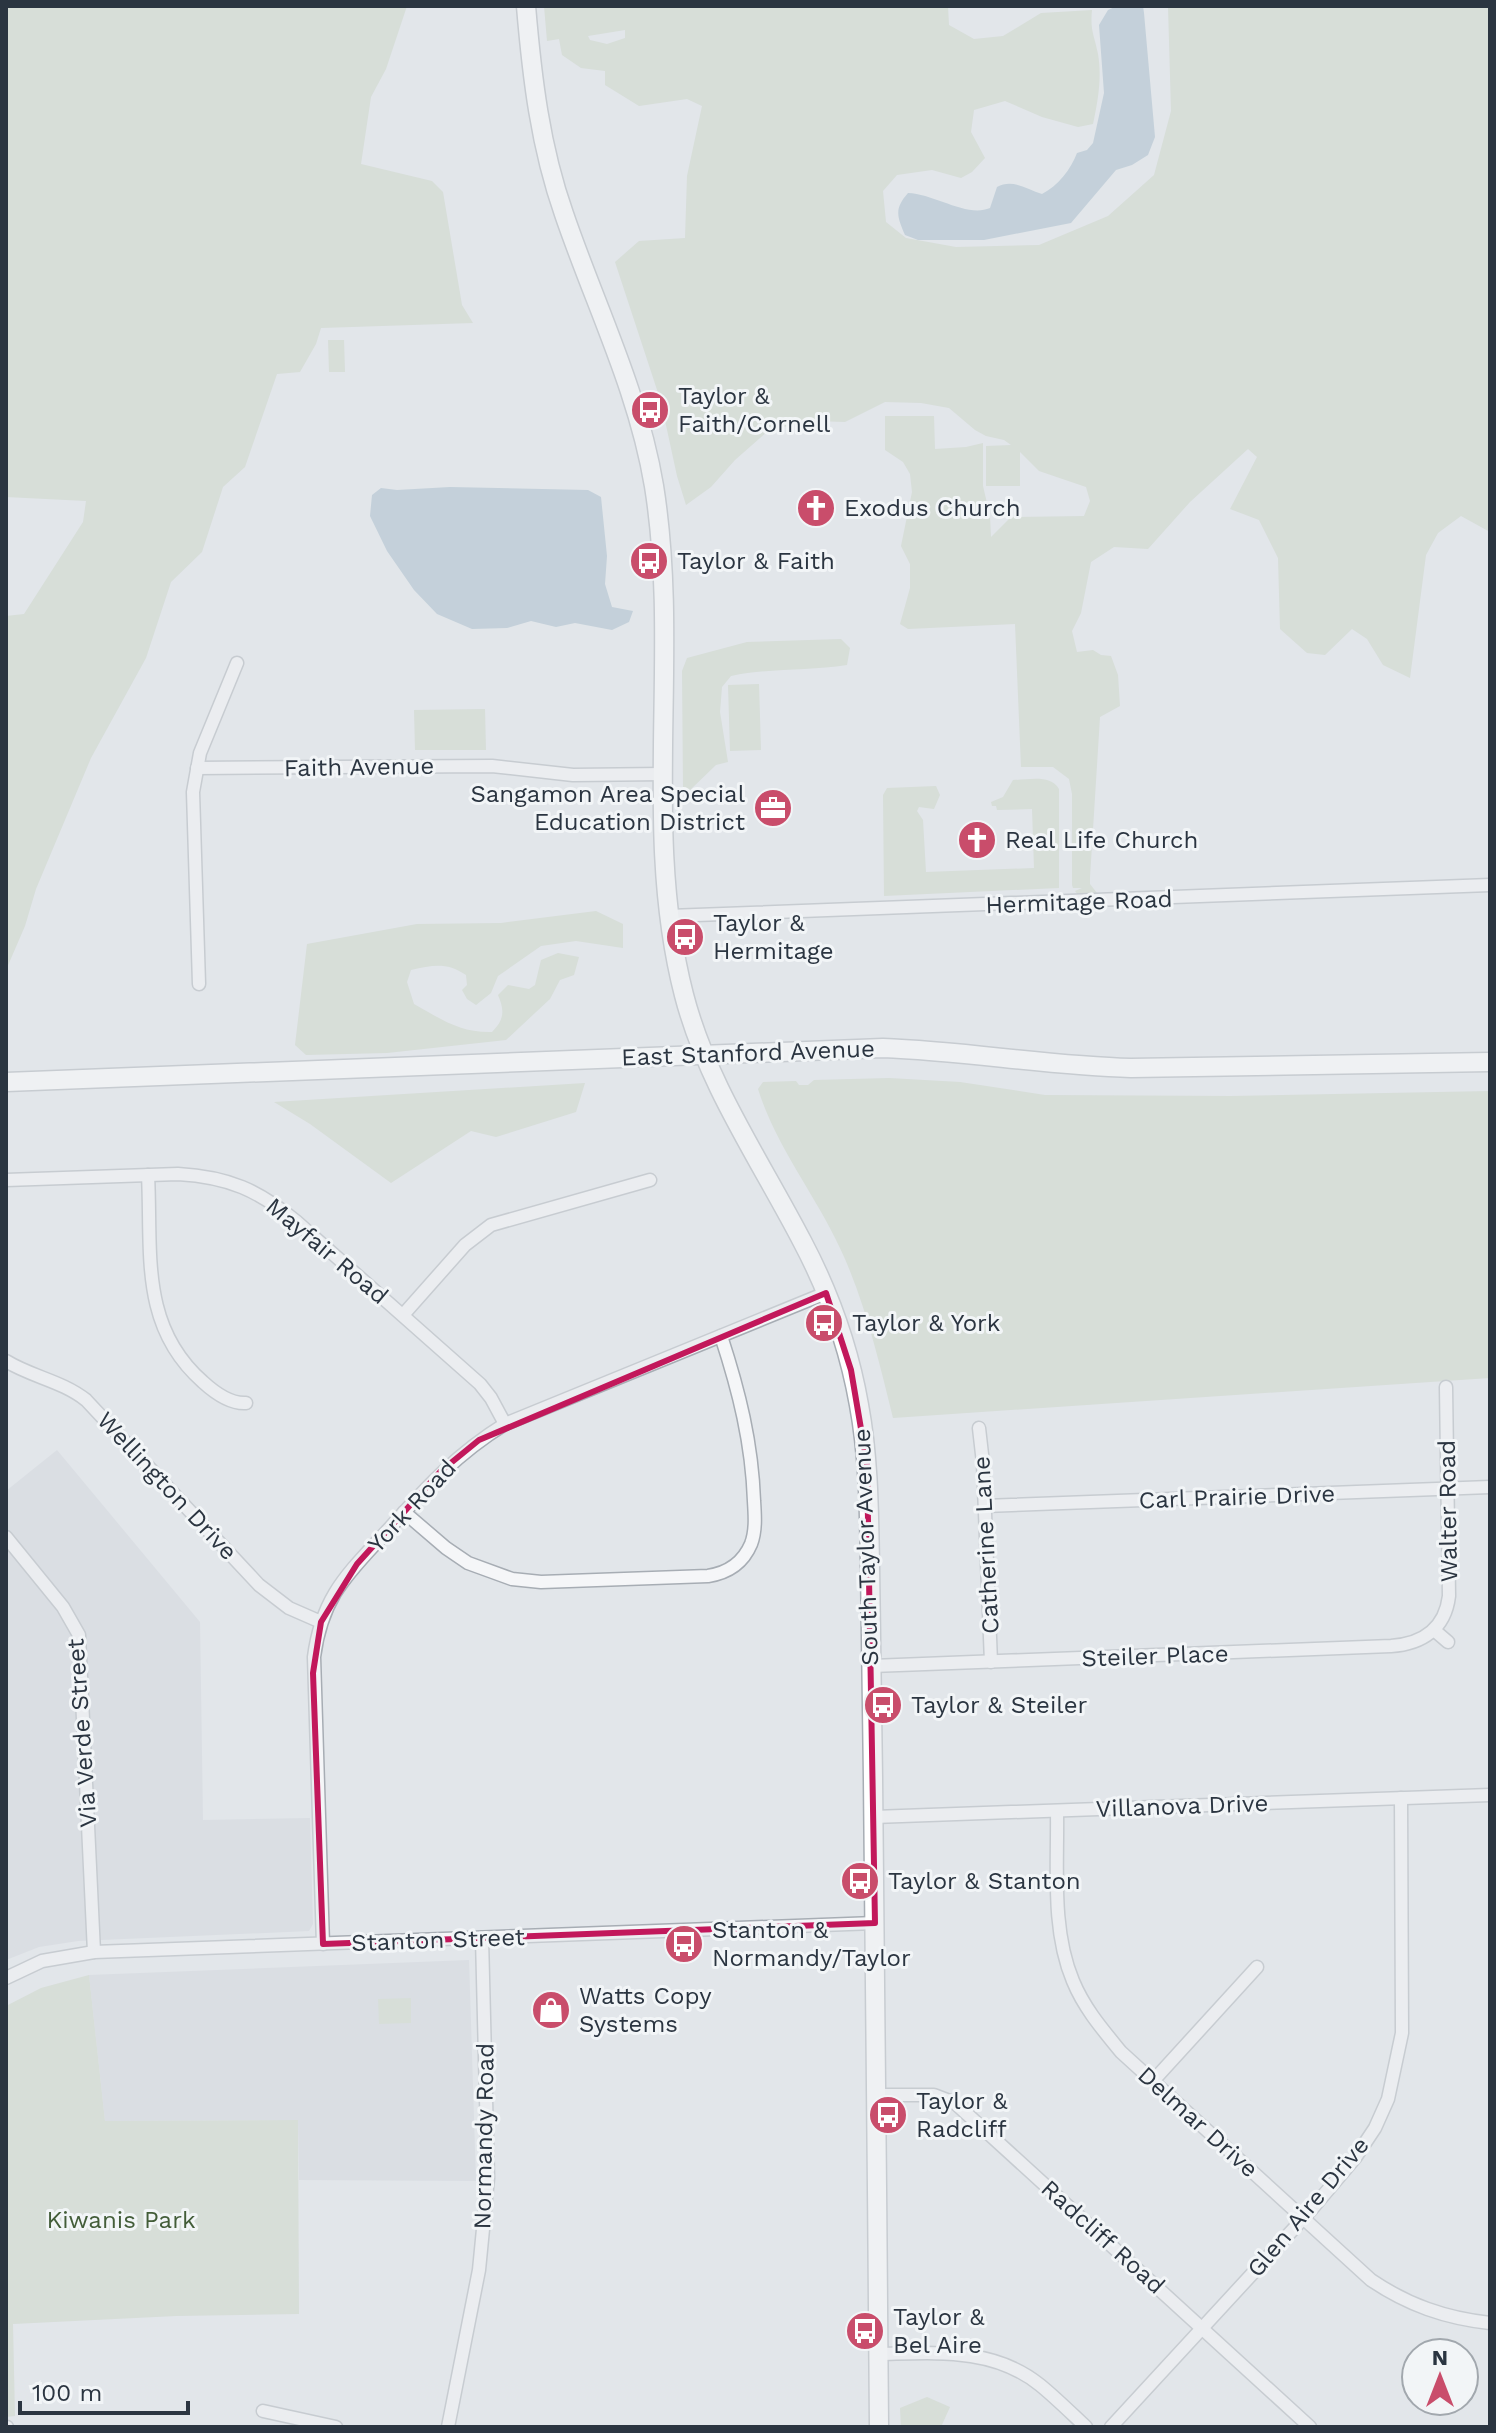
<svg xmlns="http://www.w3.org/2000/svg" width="1496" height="2433" font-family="'Work Sans',sans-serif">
  <rect width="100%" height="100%" fill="#e2e6ea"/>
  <g fill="#d0d5dc">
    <polygon points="57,1450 200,1622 203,1820 310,1818 313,1924 309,1931 78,1941 39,1947 6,1960 6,1491"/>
    <polygon points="469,1960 476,2181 299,2180 298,2120 105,2121 89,1975"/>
  </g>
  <g fill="#c9d4c4" fill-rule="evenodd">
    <polygon points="6,6 407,6 386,69 371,97 361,164 432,181 443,192 462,305 473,323 321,328 316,344 300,372 277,374 245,467 223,487 202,552 171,582 146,658 91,758 36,889 25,926 6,970 6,616 24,614 83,522 86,501 6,497"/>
    <path d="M544,6H948L949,25L974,39L1003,36L1041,13L1092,10C1090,31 1094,34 1098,54C1102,78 1098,100 1093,124L1078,127L1042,117L1005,101L974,110L971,132L985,158L972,172L961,178L932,170L897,175L883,191L886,222L906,238L956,247L1039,245L1108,216L1154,175L1171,111L1168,6H1490V532L1461,516L1438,533L1426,555L1410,678L1383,665L1367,639L1352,629L1325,655L1307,653L1280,629L1278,558L1259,520L1230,509L1257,457L1248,449L1190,502L1148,549L1114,547L1091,562L1081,613L1072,631L1077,652L1093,650L1101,655L1111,656L1118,675L1120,706L1100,717L1090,877V884L1097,893L1111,896L1078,895L1075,891L1082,888H1073L1072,885V794L1069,779L1053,767H1021L1015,624L908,629L900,624L910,588V564L901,546L912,492L910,474L903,462L885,450V416H934L935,449L966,447L983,443V486L990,516L991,537L1011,517L1084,516L1090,501L1086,487L1039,471L1020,452V486H986V446L1011,445L1004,440L986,436L975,430L949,408L921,403L885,402L845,422L813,421L769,430L735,460L711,487L686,505L677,476L661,402L615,262L639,241L685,238L687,176L702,106L687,99L639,106L605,85V71L581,68L562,55L559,39L547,41ZM625,30V38L607,44L590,40L588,36Z"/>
    <polygon points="328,340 344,340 345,372 329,372"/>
    <path d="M841,639L850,648L847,665C808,671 769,668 731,676L722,687L720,712L728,762L716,765L689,791L683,787L682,671L687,658L747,642Z"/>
    <polygon points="759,684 761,750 730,751 728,685"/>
    <polygon points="485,709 486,750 415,750 414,710"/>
    <path d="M1013,780C1029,780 1050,774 1059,789V888L884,896L883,795L887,788L936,786L940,795L934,809L919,807L917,811L923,820L926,872L1034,868L1032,809L997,810L996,806H992L991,802L1003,797Z"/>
    <path d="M596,911L623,924V948L576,941L541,946L498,976L491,993L476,1005L467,999L462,990L467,985L466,975C447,962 433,965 411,970L407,982L414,1004C441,1019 460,1033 492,1032C504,1020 505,1011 498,995L508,985L529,989L535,985L541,960L558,953L579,957L574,975L560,980L550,999L506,1040L387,1053L306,1055L295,1045L307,944L417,924L501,923Z"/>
    <path d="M889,1078L960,1082L1045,1095L1231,1096L1490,1091V1378L893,1418C880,1365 867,1310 845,1259C820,1200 777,1150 758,1089L763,1082L796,1081L799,1085H808L814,1080Z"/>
    <polygon points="585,1083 576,1112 496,1137 471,1131 391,1183 310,1124 274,1102"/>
    <polygon points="89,1975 105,2121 298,2120 299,2314 176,2316 13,2324 15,2416 6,2417 6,2006 41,1988"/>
    <polygon points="411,1998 411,2023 379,2024 378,1999"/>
    <polygon points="927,2397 950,2407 941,2427 901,2427 900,2408"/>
  </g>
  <g fill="#9fb7c8">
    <path d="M1117,6H1143L1144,13L1155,137L1148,155L1132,165L1116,170L1071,223L984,240H918L905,235C897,216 894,209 908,193C935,194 967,218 990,208L997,187C1013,178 1027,190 1042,194C1058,186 1071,169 1077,153L1087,150L1093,143L1104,93L1099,25L1108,10Z"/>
    <polygon points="450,487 588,490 601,497 607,556 605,584 612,607 633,611 629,622 612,630 575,623 556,627 531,621 507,628 472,629 437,614 414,590 387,551 370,516 372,495 381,488 397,490"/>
  </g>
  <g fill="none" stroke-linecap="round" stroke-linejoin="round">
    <defs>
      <g id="street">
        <polyline points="197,768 492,766 573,775 665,774"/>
        <polyline points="669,916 1490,885"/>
        <polyline points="199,984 193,792 200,753 237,663"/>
        <path d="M148,1175C152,1252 139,1326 203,1382C215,1393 230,1404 246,1403"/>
        <path d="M6,1180L178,1174C229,1177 258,1190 297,1222L480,1384L491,1398L505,1424"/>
        <polyline points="403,1315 465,1245 491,1225 650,1180"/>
        <path d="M6,1361C32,1377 62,1381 86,1400L259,1585L289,1608L321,1622"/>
        <polyline points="979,1428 983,1463 991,1662"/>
        <polyline points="985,1506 1490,1487"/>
        <path d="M404,1512L446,1548L468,1563L512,1579L541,1582L708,1576C727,1573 743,1563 751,1544C756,1531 755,1516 754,1501C752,1443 739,1391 721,1336"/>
        <polyline points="6,1537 63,1607 79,1635 94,1952"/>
        <polyline points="1434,1630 1448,1642"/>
        <path d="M872,1666L1391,1646C1422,1644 1445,1629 1449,1596L1446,1387"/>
        <path d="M1057,1811C1058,1866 1051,1929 1073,1981C1084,2008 1103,2030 1121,2052L1371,2280C1408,2305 1445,2318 1490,2323"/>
        <polyline points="874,1817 1490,1795"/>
        <path d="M323,1944L314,1657C317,1634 323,1613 335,1593C349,1570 369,1551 387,1531C425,1489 455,1455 505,1424L826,1293"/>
        <polyline points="6,1978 42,1961 94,1952 875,1923"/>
        <polyline points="1153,2081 1257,1967"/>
        <polyline points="876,2095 934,2095 955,2103 1310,2427"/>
        <path d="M879,2354C935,2353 993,2347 1040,2385C1056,2398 1071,2413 1086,2427"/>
        <polyline points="263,2411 336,2427"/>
        <polyline points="6,2427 7,2427"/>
        <polyline points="448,2427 479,2270 488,2178 482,1938"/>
        <polyline points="1111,2427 1311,2210 1355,2158 1375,2128 1388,2099 1402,2033 1401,1798"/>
      </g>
      <g id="secondary">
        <path d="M526,6C532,77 540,146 564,214C595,305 638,390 654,486C681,654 641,829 684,995C707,1084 760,1160 802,1241C829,1292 849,1348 859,1405C869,1459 869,1513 870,1567C871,1637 872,1708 873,1779C876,1995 877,2211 879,2427"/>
        <path d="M6,1082L883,1048C966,1051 1048,1066 1131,1068L1490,1062"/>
      </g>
    </defs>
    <use href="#street" stroke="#a7adb4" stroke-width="15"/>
    <use href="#secondary" stroke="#a7adb4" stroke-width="21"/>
    <use href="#street" stroke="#f5f6f8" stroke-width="12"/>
    <use href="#secondary" stroke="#fff" stroke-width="18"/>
  </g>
  <path d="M0 0H1496V2433H0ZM826,1293L851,1370L867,1464L875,1923L323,1944L313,1673L321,1622L357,1564L441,1471L479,1440Z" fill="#e2e6ea" fill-opacity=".55" fill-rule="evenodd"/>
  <path fill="none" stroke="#c2185b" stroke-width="6" stroke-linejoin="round" d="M826,1293L851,1370L867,1464L875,1923L323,1944L313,1673L321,1622L357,1564L441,1471L479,1440Z"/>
  <defs>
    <symbol id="bus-disc" viewBox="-11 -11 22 22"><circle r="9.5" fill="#c94d6b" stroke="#f2f5f7"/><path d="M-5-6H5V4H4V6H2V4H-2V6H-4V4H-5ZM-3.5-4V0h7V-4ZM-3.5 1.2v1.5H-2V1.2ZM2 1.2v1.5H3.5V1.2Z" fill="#fff"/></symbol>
    <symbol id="church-disc" viewBox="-11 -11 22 22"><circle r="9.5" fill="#c94d6b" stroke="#f2f5f7"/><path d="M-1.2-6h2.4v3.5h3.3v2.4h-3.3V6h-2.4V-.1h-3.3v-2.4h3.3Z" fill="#fff"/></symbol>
    <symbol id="office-disc" viewBox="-11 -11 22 22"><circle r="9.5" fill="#c94d6b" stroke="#f2f5f7"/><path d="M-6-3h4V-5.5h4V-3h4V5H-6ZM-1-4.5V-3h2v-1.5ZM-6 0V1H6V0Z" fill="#fff"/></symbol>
    <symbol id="shop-disc" viewBox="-11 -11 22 22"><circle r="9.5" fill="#c94d6b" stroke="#f2f5f7"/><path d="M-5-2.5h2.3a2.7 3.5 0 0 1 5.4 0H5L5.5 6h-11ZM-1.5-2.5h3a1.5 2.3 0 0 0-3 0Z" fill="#fff"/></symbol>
  </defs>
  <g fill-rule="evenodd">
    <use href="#bus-disc" x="628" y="388" width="44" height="44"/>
    <use href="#church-disc" x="794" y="486" width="44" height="44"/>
    <use href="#bus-disc" x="627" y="539" width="44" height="44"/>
    <use href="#office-disc" x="751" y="786" width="44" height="44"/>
    <use href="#church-disc" x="955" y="818" width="44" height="44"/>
    <use href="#bus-disc" x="663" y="915" width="44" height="44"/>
    <use href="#bus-disc" x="802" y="1301" width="44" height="44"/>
    <use href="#bus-disc" x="861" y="1683" width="44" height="44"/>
    <use href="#bus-disc" x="838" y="1859" width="44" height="44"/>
    <use href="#bus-disc" x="662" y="1922" width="44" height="44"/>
    <use href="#shop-disc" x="529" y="1988" width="44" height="44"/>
    <use href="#bus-disc" x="866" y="2093" width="44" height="44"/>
    <use href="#bus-disc" x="843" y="2309" width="44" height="44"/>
  </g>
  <g text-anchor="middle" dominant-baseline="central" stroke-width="6" stroke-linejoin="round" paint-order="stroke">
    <g font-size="24" fill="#2b3541" stroke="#f2f5f7" text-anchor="start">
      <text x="678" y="396">Taylor &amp;<tspan x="678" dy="28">Faith/Cornell</tspan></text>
      <text x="844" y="508">Exodus Church</text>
      <text x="677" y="561">Taylor &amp; Faith</text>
      <text x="745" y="794" text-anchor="end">Sangamon Area Special<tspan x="745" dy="28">Education District</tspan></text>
      <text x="1005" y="840">Real Life Church</text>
      <text x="713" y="923">Taylor &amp;<tspan x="713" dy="28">Hermitage</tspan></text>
      <text x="852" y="1323">Taylor &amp; York</text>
      <text x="911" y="1705">Taylor &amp; Steiler</text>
      <text x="888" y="1881">Taylor &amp; Stanton</text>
      <text x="712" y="1930">Stanton &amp;<tspan x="712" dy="28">Normandy/Taylor</tspan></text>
      <text x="579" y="1996">Watts Copy<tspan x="579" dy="28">Systems</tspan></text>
      <text x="916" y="2101">Taylor &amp;<tspan x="916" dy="28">Radcliff</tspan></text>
      <text x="893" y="2317">Taylor &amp;<tspan x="893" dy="28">Bel Aire</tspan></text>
    </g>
    <g font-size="24" fill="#2b3541" stroke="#f2f5f7">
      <text transform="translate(359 767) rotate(-1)">Faith Avenue</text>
      <text transform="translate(1079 902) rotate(-2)">Hermitage Road</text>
      <text transform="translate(748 1053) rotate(-2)">East Stanford Avenue</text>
      <text transform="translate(327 1251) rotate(40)">Mayfair Road</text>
      <text transform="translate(167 1486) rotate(47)">Wellington Drive</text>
      <text transform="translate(1237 1497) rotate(-2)">Carl Prairie Drive</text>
      <text transform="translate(412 1506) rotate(-47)">York Road</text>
      <text transform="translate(1448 1511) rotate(-91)">Walter Road</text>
      <text transform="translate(986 1545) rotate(-93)">Catherine Lane</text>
      <text transform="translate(866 1547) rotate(-92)">South Taylor Avenue</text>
      <text transform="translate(1155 1656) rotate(-2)">Steiler Place</text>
      <text transform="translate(82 1733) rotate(-94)">Via Verde Street</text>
      <text transform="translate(1182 1806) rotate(-2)">Villanova Drive</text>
      <text transform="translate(438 1940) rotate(-2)">Stanton Street</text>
      <text transform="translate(1198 2122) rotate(42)">Delmar Drive</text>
      <text transform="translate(484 2136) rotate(-89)">Normandy Road</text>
      <text transform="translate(1308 2207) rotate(-50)">Glen Aire Drive</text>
      <text transform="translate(1103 2237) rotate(42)">Radcliff Road</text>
    </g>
    <g font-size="24" fill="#435d39" stroke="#f2f5f7">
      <text x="121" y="2220">Kiwanis Park</text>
    </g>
  </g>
  <rect width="1496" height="2433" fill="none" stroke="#2b3541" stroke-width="16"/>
  <g transform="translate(1440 2377)"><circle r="38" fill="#f2f5f7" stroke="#a2a8ae" stroke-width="2"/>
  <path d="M0-6L14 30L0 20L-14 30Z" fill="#c94d6b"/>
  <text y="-12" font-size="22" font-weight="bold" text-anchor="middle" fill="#2b3541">N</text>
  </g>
  <path d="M20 2401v12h168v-12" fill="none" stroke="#2b3541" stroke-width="4"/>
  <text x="32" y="2401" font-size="24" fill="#2b3541" stroke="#f2f5f7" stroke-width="6" paint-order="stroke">100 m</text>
</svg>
